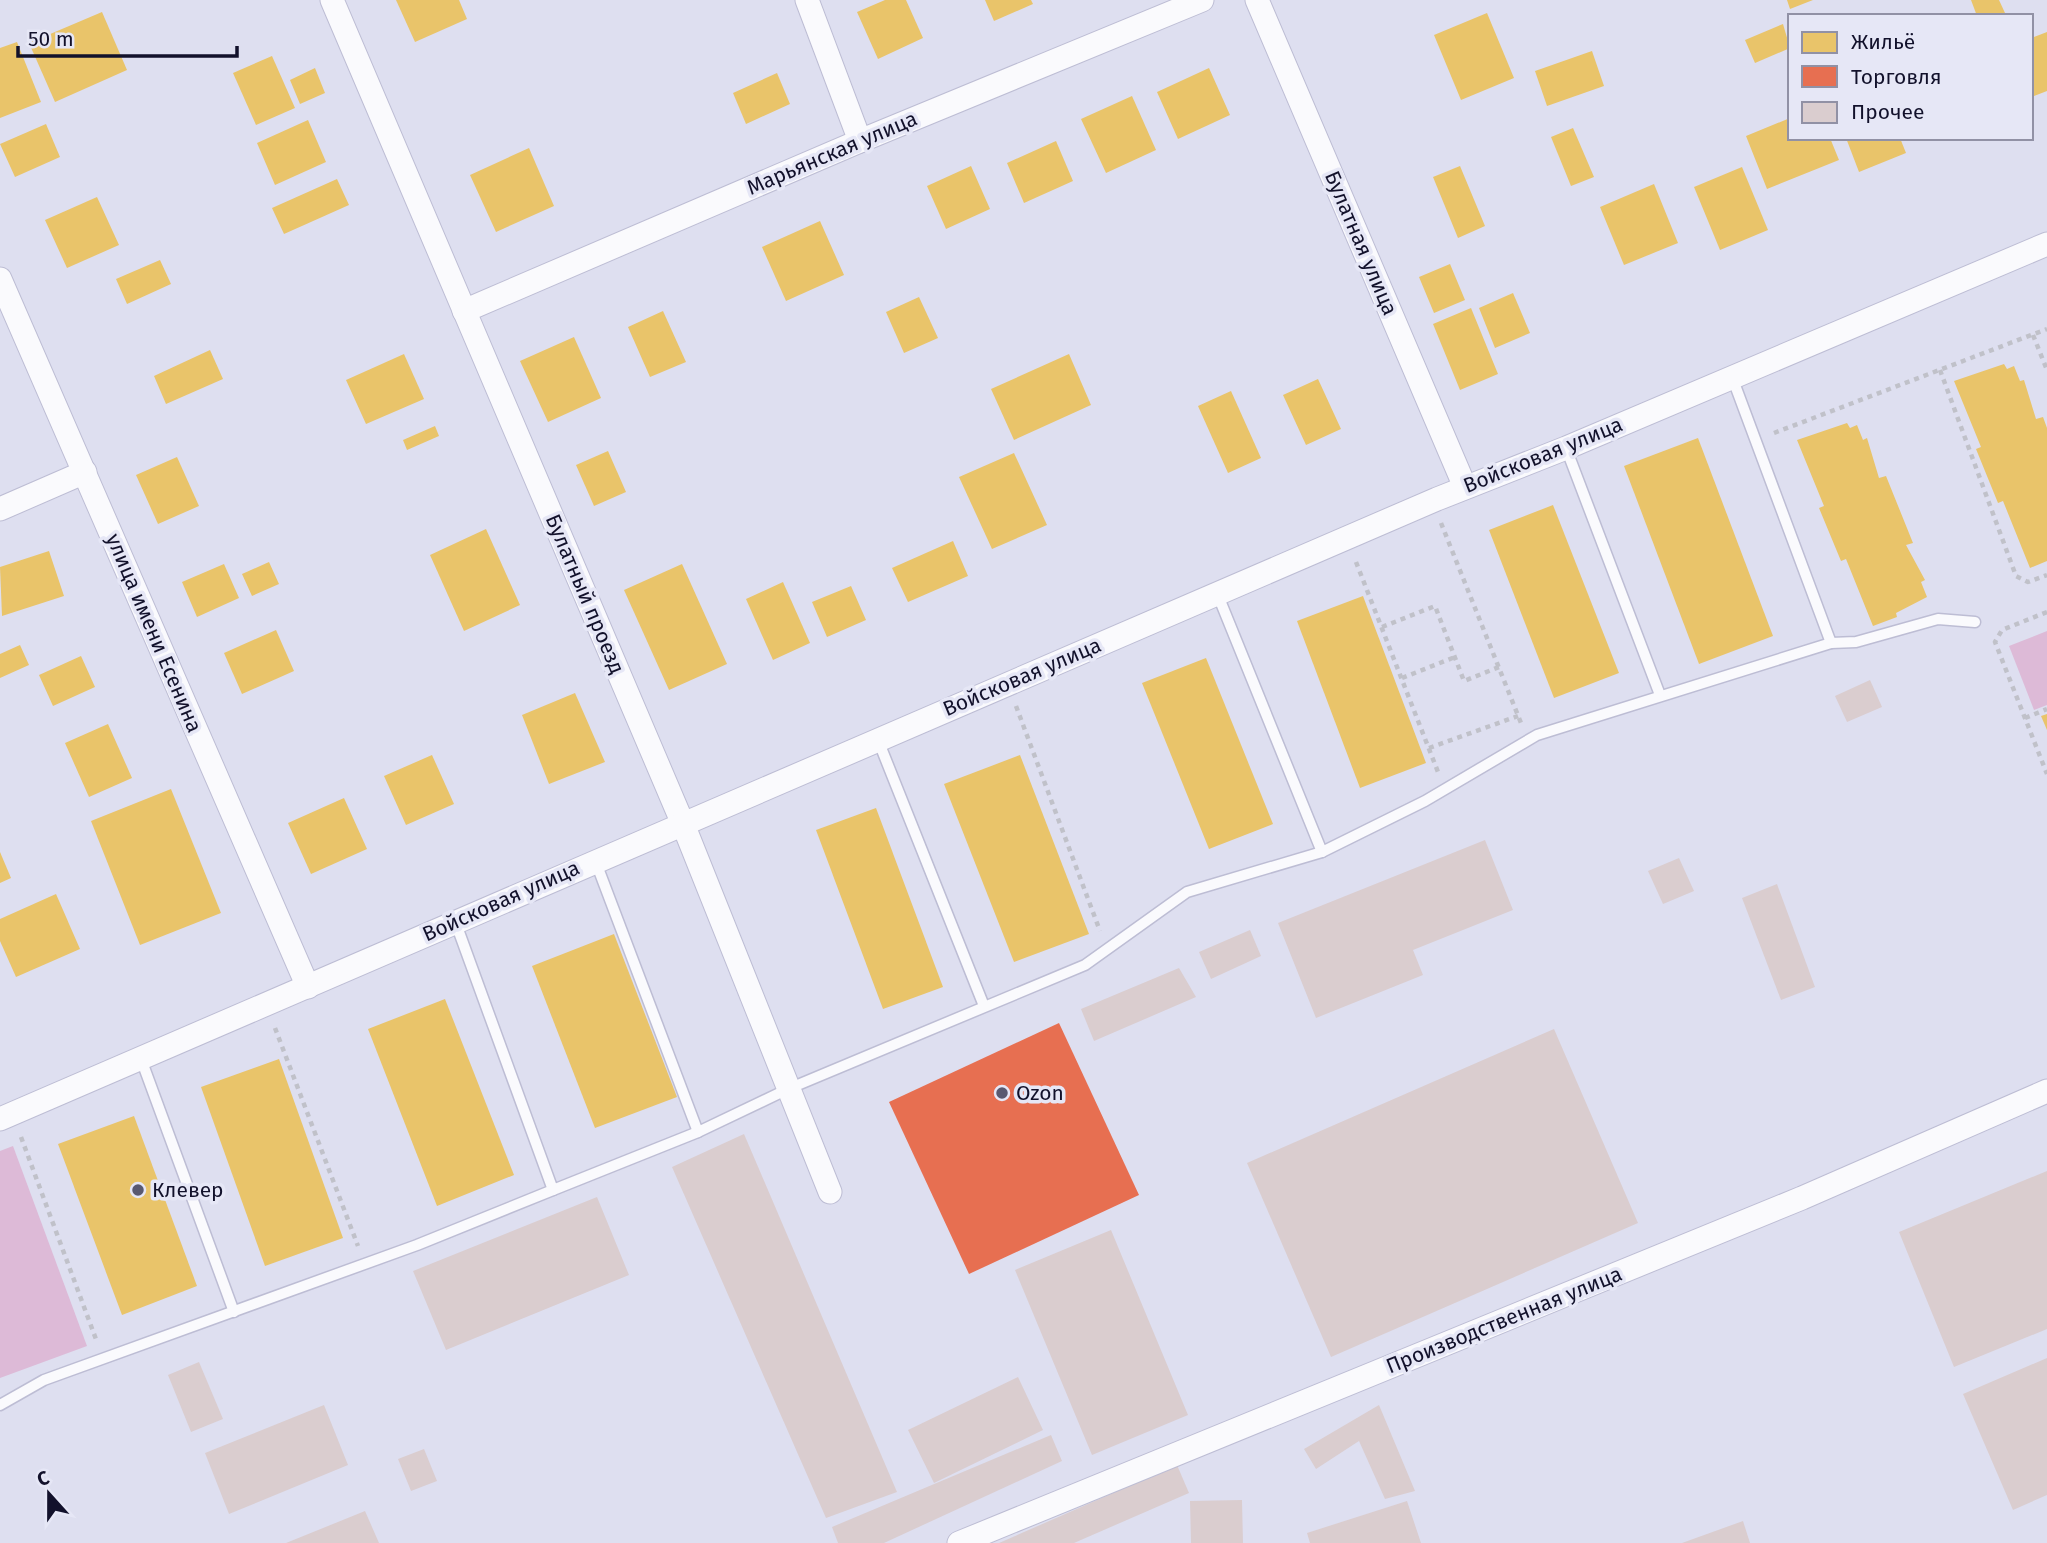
<svg xmlns="http://www.w3.org/2000/svg" width="2047" height="1543" font-family="'Fira Sans',sans-serif">
  <rect width="100%" height="100%" fill="#dedff0"/>
  <g fill="#ddbad7">
    <polygon points="2047,631 2047,705 2034,710 2009,646"/>
    <polygon points="13,1146 87,1346 0,1378 0,1151"/>
  </g>
  <g fill="#e9c46a">
    <polygon points="396,0 459,0 467,19 415,42"/>
    <polygon points="885,0 906,0 923,38 878,59 857,12"/>
    <polygon points="985,0 1031,0 1033,4 994,21"/>
    <polygon points="1787,0 1813,0 1790,9"/>
    <polygon points="1971,0 1999,0 2005,13 1977,16"/>
    <polygon points="102,12 127,70 55,102 29,43"/>
    <polygon points="1487,13 1514,78 1461,100 1434,35"/>
    <polygon points="1783,24 1790,48 1755,63 1745,40"/>
    <polygon points="2047,32 2047,91 2034,96 2031,38"/>
    <polygon points="17,42 41,102 0,118 0,48"/>
    <polygon points="1592,51 1604,86 1547,106 1535,71"/>
    <polygon points="272,56 295,108 256,125 233,73"/>
    <polygon points="315,68 325,93 300,104 290,80"/>
    <polygon points="1209,68 1230,115 1178,139 1157,92"/>
    <polygon points="777,73 790,104 746,124 733,93"/>
    <polygon points="1132,96 1156,150 1106,173 1081,119"/>
    <polygon points="1790,118 1790,138 1830,138 1839,160 1767,189 1746,136"/>
    <polygon points="308,120 326,162 275,185 257,143"/>
    <polygon points="46,124 60,157 15,177 0,144"/>
    <polygon points="1573,128 1594,177 1571,186 1551,137"/>
    <polygon points="1846,138 1900,138 1906,153 1859,172"/>
    <polygon points="1056,141 1073,181 1024,203 1007,163"/>
    <polygon points="529,148 554,206 496,232 470,175"/>
    <polygon points="971,166 990,209 946,229 927,186"/>
    <polygon points="1460,166 1485,226 1458,238 1433,177"/>
    <polygon points="1742,167 1768,230 1720,250 1694,187"/>
    <polygon points="337,179 349,205 284,234 272,208"/>
    <polygon points="1654,184 1678,243 1624,265 1600,207"/>
    <polygon points="97,197 119,245 67,268 45,220"/>
    <polygon points="820,221 844,275 786,301 762,247"/>
    <polygon points="160,260 171,284 127,304 116,279"/>
    <polygon points="1450,264 1465,300 1434,313 1419,277"/>
    <polygon points="1513,293 1530,333 1495,348 1479,308"/>
    <polygon points="919,297 938,338 904,353 886,312"/>
    <polygon points="1471,308 1498,374 1460,390 1433,324"/>
    <polygon points="663,311 686,362 650,377 628,327"/>
    <polygon points="574,337 601,398 548,422 520,361"/>
    <polygon points="210,350 223,379 166,404 154,376"/>
    <polygon points="404,354 424,399 366,424 346,380"/>
    <polygon points="1069,354 1091,405 1014,440 991,389"/>
    <polygon points="2004,364 2007,369 2014,366 2020,381 2024,380 2036,419 2043,417 2047,428 2047,561 2030,568 2003,501 1998,503 1976,449 1981,447 1954,381"/>
    <polygon points="1318,379 1341,429 1306,445 1283,395"/>
    <polygon points="1231,391 1261,458 1228,473 1198,406"/>
    <polygon points="1847,423 1850,428 1857,425 1863,440 1867,438 1879,478 1886,476 1913,543 1906,545 1925,580 1921,582 1927,597 1896,613 1897,617 1873,626 1846,559 1841,561 1819,508 1824,506 1797,440"/>
    <polygon points="435,426 439,436 407,450 403,440"/>
    <polygon points="1698,438 1773,636 1699,664 1624,466"/>
    <polygon points="608,451 626,492 594,506 576,465"/>
    <polygon points="1014,453 1047,525 992,549 959,477"/>
    <polygon points="177,457 199,506 158,524 136,475"/>
    <polygon points="1553,505 1619,673 1554,698 1489,530"/>
    <polygon points="486,529 520,605 464,631 430,555"/>
    <polygon points="953,541 968,576 908,602 892,568"/>
    <polygon points="49,551 64,596 2,616 0,567"/>
    <polygon points="269,562 279,584 252,596 242,574"/>
    <polygon points="224,564 239,598 197,617 182,582"/>
    <polygon points="682,564 727,664 669,690 624,590"/>
    <polygon points="783,582 810,643 773,660 746,599"/>
    <polygon points="851,586 866,620 827,637 812,602"/>
    <polygon points="1363,596 1426,763 1360,788 1297,621"/>
    <polygon points="276,630 294,671 242,694 224,653"/>
    <polygon points="20,645 29,665 0,678 0,654"/>
    <polygon points="81,656 95,687 53,706 39,675"/>
    <polygon points="1206,658 1273,824 1209,849 1142,683"/>
    <polygon points="575,693 605,762 549,784 522,715"/>
    <polygon points="2047,714 2047,730 2041,716"/>
    <polygon points="108,724 132,778 89,797 65,743"/>
    <polygon points="432,755 454,804 406,825 384,776"/>
    <polygon points="1020,755 1089,934 1014,962 944,784"/>
    <polygon points="171,789 221,913 140,945 91,821"/>
    <polygon points="344,798 367,849 311,874 288,823"/>
    <polygon points="876,808 943,987 883,1009 816,830"/>
    <polygon points="0,852 11,878 0,883"/>
    <polygon points="56,894 80,949 16,977 0,941 0,919"/>
    <polygon points="614,934 677,1097 595,1128 532,966"/>
    <polygon points="445,999 514,1175 437,1206 368,1029"/>
    <polygon points="279,1059 343,1238 265,1266 201,1087"/>
    <polygon points="134,1116 197,1286 122,1315 58,1144"/>
  </g>
  <polygon fill="#e76f51" points="1059,1023 1139,1195 969,1274 889,1102"/>
  <g fill="#dacdcf">
    <polygon points="1870,680 1882,707 1847,722 1835,696"/>
    <polygon points="1485,840 1513,910 1413,950 1423,975 1316,1018 1278,923"/>
    <polygon points="1679,858 1694,891 1663,904 1648,871"/>
    <polygon points="1777,884 1815,987 1781,1000 1742,898"/>
    <polygon points="1250,930 1261,956 1211,979 1199,952"/>
    <polygon points="1179,968 1196,997 1094,1041 1081,1009"/>
    <polygon points="1554,1029 1638,1223 1331,1357 1247,1163"/>
    <polygon points="744,1134 897,1492 826,1518 672,1167"/>
    <polygon points="2047,1171 2047,1329 1954,1367 1899,1232"/>
    <polygon points="597,1197 629,1275 446,1350 413,1271"/>
    <polygon points="1111,1230 1188,1415 1092,1455 1015,1270"/>
    <polygon points="2047,1358 2047,1495 2013,1510 1963,1394"/>
    <polygon points="199,1362 223,1419 191,1432 168,1375"/>
    <polygon points="1018,1377 1043,1430 934,1483 908,1430"/>
    <polygon points="324,1405 348,1465 229,1514 205,1453"/>
    <polygon points="1379,1405 1415,1491 1385,1499 1359,1441 1316,1469 1304,1449"/>
    <polygon points="1051,1435 1062,1461 884,1543 838,1543 832,1527"/>
    <polygon points="424,1449 437,1481 411,1491 398,1459"/>
    <polygon points="1177,1465 1189,1493 1074,1543 999,1543"/>
    <polygon points="1242,1500 1243,1543 1191,1543 1190,1501"/>
    <polygon points="1407,1501 1421,1543 1310,1543 1307,1533"/>
    <polygon points="365,1511 379,1543 286,1543"/>
    <polygon points="1743,1521 1750,1543 1682,1543"/>
  </g>
  <g fill="none" stroke-linecap="round" stroke-linejoin="round">
    <defs>
      <g id="service">
        <polyline points="1732,377 1831,643 1856,642 1938,619 1975,622"/>
        <polyline points="1566,448 1660,695"/>
        <polyline points="1217,593 1322,852"/>
        <polyline points="878,740 984,1006"/>
        <polyline points="595,860 698,1132"/>
        <polyline points="455,921 553,1190 698,1132 788,1089 1085,965 1187,892 1322,852 1425,801 1537,735 1831,643"/>
        <polyline points="141,1059 234,1312"/>
        <polyline points="0,1405 44,1380 417,1245 553,1190"/>
      </g>
      <g id="minor">
        <polyline points="332,0 683,824 830,1192"/>
        <polyline points="807,0 860,141"/>
        <polyline points="1257,0 1465,487"/>
        <polyline points="0,279 308,987"/>
        <polyline points="464,311 860,141 1202,0"/>
        <polyline points="0,509 85,472"/>
        <polyline points="0,1119 1437,499 1566,448 2047,244"/>
        <polyline points="959,1543 1802,1198 2047,1091"/>
      </g>
    </defs>
    <use href="#service" stroke="#bdbdd4" stroke-width="13"/>
    <use href="#minor" stroke="#bdbdd4" stroke-width="25"/>
    <g stroke="#c0c1c9" stroke-width="4.5" stroke-dasharray="5 5" stroke-linecap="butt">
      <polyline points="2033,335 2047,370"/>
      <polyline points="1940,370 2016,576 2028,582 2047,575"/>
      <polyline points="1774,433 2047,329"/>
      <polyline points="1441,523 1521,723"/>
      <polyline points="1356,562 1438,772"/>
      <polyline points="2047,612 2002,630 1995,642 2047,774"/>
      <polyline points="1382,627 1435,606 1464,681 1499,667"/>
      <polyline points="1402,678 1455,657"/>
      <polyline points="1016,706 1100,931"/>
      <polyline points="2025,718 2047,709"/>
      <polyline points="1429,748 1518,716"/>
      <polyline points="275,1028 358,1246"/>
      <polyline points="21,1137 97,1342"/>
    </g>
    <use href="#service" stroke="#fafafd" stroke-width="10"/>
    <use href="#minor" stroke="#fafafd" stroke-width="23"/>
  </g>
  <g fill="#595970" stroke="#e6e7f6" stroke-width="2.5">
    <circle cx="1002" cy="1093" r="7"/>
    <circle cx="138" cy="1190" r="7"/>
  </g>
  <g text-anchor="middle" dominant-baseline="central" stroke-width="7" stroke-linejoin="round" paint-order="stroke">
    <g font-size="21" fill="#12112b" stroke="#e6e7f6">
      <text transform="translate(832 153) rotate(-23)">Марьянская улица</text>
      <text transform="translate(1361 243) rotate(67)">Булатная улица</text>
      <text transform="translate(1543 455) rotate(-22)">Войсковая улица</text>
      <text transform="translate(585 594) rotate(67)">Булатный проезд</text>
      <text transform="translate(154 633) rotate(67)">улица имени Есенина</text>
      <text transform="translate(1022 677) rotate(-23)">Войсковая улица</text>
      <text transform="translate(501 901) rotate(-24)">Войсковая улица</text>
      <text transform="translate(1504 1320) rotate(-22)">Производственная улица</text>
    </g>
    <g font-size="21" fill="#12112b" stroke="#e6e7f6" text-anchor="start">
      <text x="1016" y="1093">Ozon</text>
      <text x="152" y="1190">Клевер</text>
    </g>
  </g>
  <rect x="1788" y="14" width="245" height="126" fill="#e6e7f6" stroke="#9191a5" stroke-width="2"/>
  <rect x="1802" y="32" width="35" height="21" fill="#e9c46a" stroke="#9191a5" stroke-width="2"/>
  <text x="1851" y="49" font-size="21" fill="#12112b">Жильё</text>
  <rect x="1802" y="66" width="35" height="21" fill="#e76f51" stroke="#9191a5" stroke-width="2"/>
  <text x="1851" y="84" font-size="21" fill="#12112b">Торговля</text>
  <rect x="1802" y="102" width="35" height="21" fill="#dacdcf" stroke="#9191a5" stroke-width="2"/>
  <text x="1851" y="119" font-size="21" fill="#12112b">Прочее</text>
  <g transform="translate(49 1494) rotate(339)" stroke="#e6e7f6" stroke-width="5" paint-order="stroke">
  <path d="M0-5L12 26L0 18L-12 26Z" fill="#12112b"/>
  <text y="-10" font-size="19" font-weight="bold" text-anchor="middle" fill="#12112b">С</text>
  </g>
  <path d="M18 46v10h219v-10" fill="none" stroke="#12112b" stroke-width="3.5"/>
  <text x="28" y="46" font-size="21" fill="#12112b" stroke="#e6e7f6" stroke-width="5" paint-order="stroke">50 m</text>
</svg>
